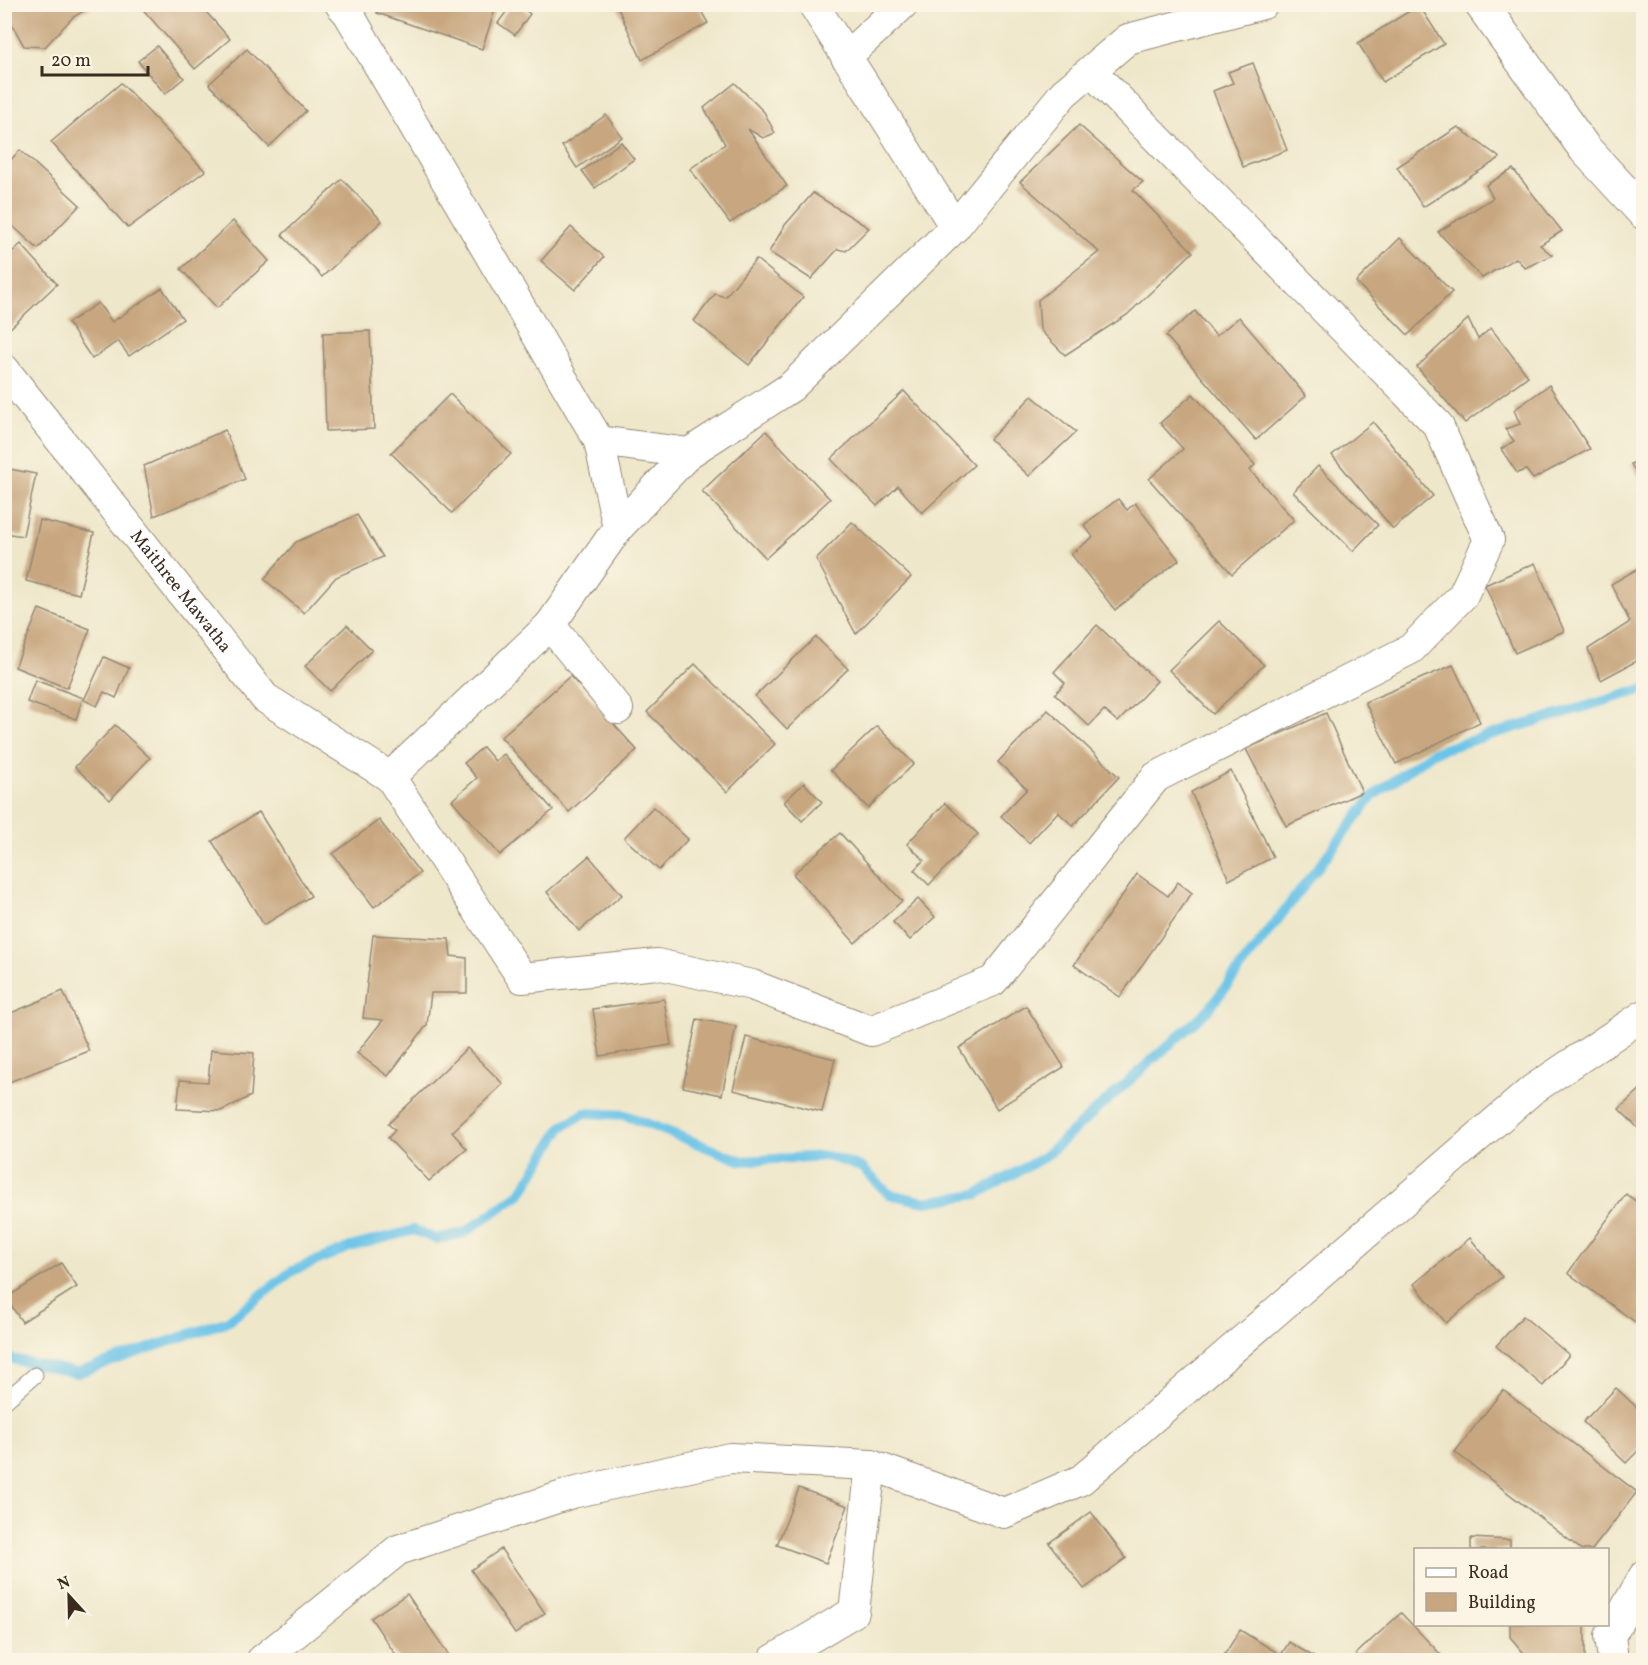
<svg xmlns="http://www.w3.org/2000/svg" width="1648" height="1665" font-family="Vollkorn,serif">
  <rect width="100%" height="100%" fill="#fcf5e5"/>
  <filter id="ink" filterUnits="userSpaceOnUse"><feTurbulence type="fractalNoise" baseFrequency=".0167" numOctaves="2"/><feDisplacementMap in="SourceGraphic" scale="12" xChannelSelector="R" yChannelSelector="G"/><feConvolveMatrix kernelMatrix="1 2 1 2 8 2 1 2 1" color-interpolation-filters="sRGB"/></filter>
  <filter id="wash" filterUnits="userSpaceOnUse"><feTurbulence type="fractalNoise" baseFrequency=".008" numOctaves="4" result="noise"/><feDisplacementMap in="SourceGraphic" scale="24" xChannelSelector="R" yChannelSelector="G"/><feGaussianBlur stdDeviation="1.35" result="paint"/><feColorMatrix in="noise" values="0 0 0 0 0 0 0 0 0 0 0 0 0 0 0 0 0 1.4 0 .05"/><feComposite in="paint" operator="in"/></filter>
  <g filter="url(#wash)">
    <rect width="100%" height="100%" fill="#eee7ca"/>
    <g fill="none" stroke-linecap="round" stroke-linejoin="round">
      <polyline stroke="#6bc3e8" stroke-width="10" points="4,1361 7,1358 77,1373 228,1321 292,1271 350,1247 414,1230 436,1239 464,1233 521,1193 562,1127 585,1113 625,1115 742,1161 827,1156 861,1167 889,1194 925,1202 977,1194 1044,1157 1208,1010 1373,796 1433,752 1644,689"/>
    </g>
    <g id="blocks">
      <g fill="#c8a780">
        <polygon points="4,4 96,4 73,17 45,47 24,46 4,10"/>
        <polygon points="142,4 199,4 230,39 195,69 140,6"/>
        <polygon points="380,4 497,4 482,49 377,13"/>
        <polygon points="512,4 518,4 530,14 515,35 498,23"/>
        <polygon points="616,4 697,4 708,23 642,60"/>
        <polygon points="1419,5 1444,44 1383,82 1358,43"/>
        <polygon points="157,46 184,78 165,94 138,61"/>
        <polygon points="247,49 306,111 269,147 209,84"/>
        <polygon points="1253,63 1287,150 1243,167 1213,91 1233,83 1228,72"/>
        <polygon points="121,83 205,171 128,228 51,142"/>
        <polygon points="735,83 764,112 775,133 763,138 748,129 787,186 730,223 690,169 725,144 704,108"/>
        <polygon points="606,115 622,137 577,168 562,146"/>
        <polygon points="1079,125 1143,182 1133,190 1193,252 1127,315 1065,355 1040,330 1038,300 1099,252 1020,182"/>
        <polygon points="1458,127 1500,158 1423,207 1397,167"/>
        <polygon points="621,142 634,159 595,188 582,171"/>
        <polygon points="20,150 80,205 38,249 4,218 4,167"/>
        <polygon points="1513,169 1562,231 1540,245 1552,255 1525,268 1516,258 1482,278 1438,232 1493,198 1486,185"/>
        <polygon points="342,179 382,221 322,277 282,235"/>
        <polygon points="813,193 869,228 846,251 838,249 811,279 769,252 785,225"/>
        <polygon points="233,221 269,261 217,308 181,269"/>
        <polygon points="571,227 604,257 575,290 541,261"/>
        <polygon points="1400,238 1452,292 1408,335 1356,282"/>
        <polygon points="21,244 57,284 4,334 4,259"/>
        <polygon points="756,259 803,297 749,365 694,321 715,294 725,297"/>
        <polygon points="162,288 183,319 129,356 118,341 92,359 68,323 98,303 112,322"/>
        <polygon points="1195,311 1216,336 1239,317 1306,396 1256,440 1166,336"/>
        <polygon points="1468,319 1478,339 1491,328 1528,376 1465,423 1417,367"/>
        <polygon points="370,331 374,429 326,431 323,333"/>
        <polygon points="1549,385 1590,449 1533,479 1526,470 1517,473 1501,449 1514,441 1505,429 1520,424 1514,410"/>
        <polygon points="904,391 974,465 922,513 898,486 877,506 831,459"/>
        <polygon points="450,394 511,454 452,513 391,453"/>
        <polygon points="1193,394 1255,465 1250,470 1294,520 1232,574 1149,479 1183,449 1160,423"/>
        <polygon points="1032,396 1076,432 1029,476 990,439"/>
        <polygon points="1373,422 1433,496 1393,529 1332,455"/>
        <polygon points="225,430 245,479 154,516 144,466"/>
        <polygon points="766,431 830,499 766,558 702,491"/>
        <polygon points="1644,457 1644,488 1631,464"/>
        <polygon points="1318,466 1378,525 1353,551 1293,492"/>
        <polygon points="4,468 36,474 23,536 4,533"/>
        <polygon points="1118,499 1127,510 1135,503 1179,560 1115,610 1071,554 1093,537 1084,525"/>
        <polygon points="357,515 383,557 336,577 304,613 264,579 296,542"/>
        <polygon points="40,520 94,533 79,594 26,581"/>
        <polygon points="852,522 911,577 856,634 816,559"/>
        <polygon points="1535,563 1564,631 1515,653 1485,585"/>
        <polygon points="1644,565 1644,657 1601,680 1588,649 1630,622 1611,584"/>
        <polygon points="39,609 90,629 67,688 15,667"/>
        <polygon points="1219,621 1264,665 1213,714 1169,670"/>
        <polygon points="347,625 372,650 330,691 305,666"/>
        <polygon points="1097,625 1157,681 1118,722 1104,710 1089,726 1055,694 1065,683 1054,672"/>
        <polygon points="816,637 848,669 787,729 755,696"/>
        <polygon points="104,657 129,668 116,698 104,692 97,706 84,700"/>
        <polygon points="695,664 775,744 727,792 647,712"/>
        <polygon points="1453,665 1480,722 1396,764 1365,702"/>
        <polygon points="570,676 637,750 569,812 501,737"/>
        <polygon points="35,680 83,698 76,719 27,702"/>
        <polygon points="1048,710 1119,777 1073,826 1058,812 1029,843 1001,816 1027,789 998,762"/>
        <polygon points="1326,713 1362,792 1286,826 1246,749"/>
        <polygon points="115,725 150,758 110,800 75,767"/>
        <polygon points="877,726 914,764 868,808 831,770"/>
        <polygon points="483,747 495,761 504,754 553,810 500,855 452,800 477,778 464,763"/>
        <polygon points="1231,771 1273,857 1229,880 1191,792"/>
        <polygon points="804,783 822,802 802,821 784,802"/>
        <polygon points="945,803 978,834 929,885 914,870 924,860 907,844"/>
        <polygon points="653,807 688,839 659,870 624,838"/>
        <polygon points="259,812 311,896 264,925 212,841"/>
        <polygon points="379,820 420,873 374,907 333,854"/>
        <polygon points="840,833 902,901 855,943 793,874"/>
        <polygon points="589,856 622,895 579,931 547,892"/>
        <polygon points="1137,874 1168,896 1178,882 1192,893 1120,997 1074,965"/>
        <polygon points="918,899 935,917 910,940 893,922"/>
        <polygon points="373,935 449,939 451,956 467,958 467,993 431,993 427,1025 388,1076 357,1053 383,1020 363,1018"/>
        <polygon points="63,991 89,1051 4,1084 4,1016"/>
        <polygon points="664,999 671,1045 600,1056 593,1009"/>
        <polygon points="1026,1006 1064,1067 997,1109 959,1048"/>
        <polygon points="697,1019 736,1026 722,1095 683,1087"/>
        <polygon points="746,1037 835,1059 822,1112 733,1090"/>
        <polygon points="467,1048 503,1084 452,1132 467,1149 429,1181 388,1138 395,1130 388,1124"/>
        <polygon points="211,1050 254,1053 251,1096 221,1111 177,1109 180,1080 208,1082"/>
        <polygon points="1644,1086 1644,1134 1619,1109"/>
        <polygon points="1626,1194 1644,1207 1644,1324 1642,1327 1568,1273"/>
        <polygon points="1470,1238 1502,1277 1446,1323 1414,1284"/>
        <polygon points="61,1263 77,1287 22,1322 6,1298"/>
        <polygon points="1523,1316 1569,1355 1543,1386 1496,1346"/>
        <polygon points="1616,1388 1644,1414 1644,1445 1626,1463 1583,1422"/>
        <polygon points="1503,1390 1637,1492 1592,1550 1582,1550 1455,1452"/>
        <polygon points="799,1488 848,1506 826,1563 777,1545"/>
        <polygon points="1091,1512 1126,1558 1084,1589 1049,1543"/>
        <polygon points="1471,1538 1510,1540 1510,1550 1471,1550"/>
        <polygon points="501,1549 545,1613 515,1634 471,1570"/>
        <polygon points="407,1594 452,1660 399,1660 371,1618"/>
        <polygon points="1401,1613 1446,1660 1362,1660 1356,1654"/>
        <polygon points="1510,1624 1585,1624 1585,1660 1530,1660 1510,1637"/>
        <polygon points="1240,1630 1281,1655 1289,1642 1319,1660 1221,1660"/>
      </g>
    </g>
  </g>
  <g filter="url(#ink)">
    <use href="#blocks" fill-opacity="0" stroke="#948874" stroke-width="1.5"/>
    <g fill="none" stroke-linecap="round" stroke-linejoin="round">
      <defs>
        <polyline id="service" points="4,1402 35,1375"/>
        <g id="minor">
          <polyline points="340,4 348,13 599,441 689,453"/>
          <polyline points="813,4 955,227"/>
          <polyline points="846,57 903,4"/>
          <polyline points="1091,71 1438,425 1489,540 1463,595 1411,649 1156,777 993,981 871,1031 752,985 657,964 522,978 390,777 550,625 618,528 689,453 791,387 955,227 1064,93 1128,39 1263,4"/>
          <path id="s1" d="M4,369L265,698L390,777"/>
          <polyline points="599,441 618,528"/>
          <polyline points="550,625 618,709"/>
          <polyline points="262,1660 398,1550 572,1493 730,1458 871,1465 1004,1513 1081,1480 1532,1090 1644,1015"/>
          <polyline points="773,1660 854,1612 871,1465"/>
          <polyline points="1613,1660 1610,1636 1644,1576"/>
        </g>
        <polyline id="tertiary" points="1481,4 1585,149 1644,213"/>
      </defs>
      <use href="#service" stroke="#948874" stroke-width="17"/>
      <use href="#minor" stroke="#948874" stroke-width="32"/>
      <use href="#tertiary" stroke="#948874" stroke-width="35"/>
      <use href="#service" stroke="#fff" stroke-width="15"/>
      <use href="#minor" stroke="#fff" stroke-width="30"/>
      <use href="#tertiary" stroke="#fff" stroke-width="33"/>
    </g>
  </g>
  <g text-anchor="middle" dominant-baseline="central" stroke-width="5" stroke-linejoin="round" paint-order="stroke">
    <g font-size="18" fill="#3b2a1e" stroke="#fcf5e5">
      <text stroke="none"><textPath href="#s1" startOffset="284">Maithree Mawatha</textPath></text>
    </g>
  </g>
  <rect width="1648" height="1665" fill="none" stroke="#fcf5e5" stroke-width="24"/>
  <rect x="1414" y="1548" width="195" height="78" fill="#fcf5e5" stroke="#afa495" stroke-width="1.5"/>
  <rect x="1426" y="1568" width="30" height="9" fill="#ffffff" stroke="#afa495" stroke-width="1.5"/>
  <text x="1468" y="1578" font-size="18" fill="#3b2a1e">Road</text>
  <rect x="1426" y="1593" width="30" height="18" fill="#c8a780" stroke="#afa495" stroke-width="1.5"/>
  <text x="1468" y="1608" font-size="18" fill="#3b2a1e">Building</text>
  <g transform="translate(69 1596) rotate(338)" stroke="#fcf5e5" stroke-width="4.5" paint-order="stroke">
  <path d="M0-4.5L10 22L0 15L-10 22Z" fill="#3b2a1e"/>
  <text y="-9" font-size="16" font-weight="bold" text-anchor="middle" fill="#3b2a1e">N</text>
  </g>
  <path d="M42 66v9h106v-9" fill="none" stroke="#3b2a1e" stroke-width="3"/>
  <text x="51" y="66" font-size="18" fill="#3b2a1e" stroke="#fcf5e5" stroke-width="4.5" paint-order="stroke">20 m</text>
</svg>
